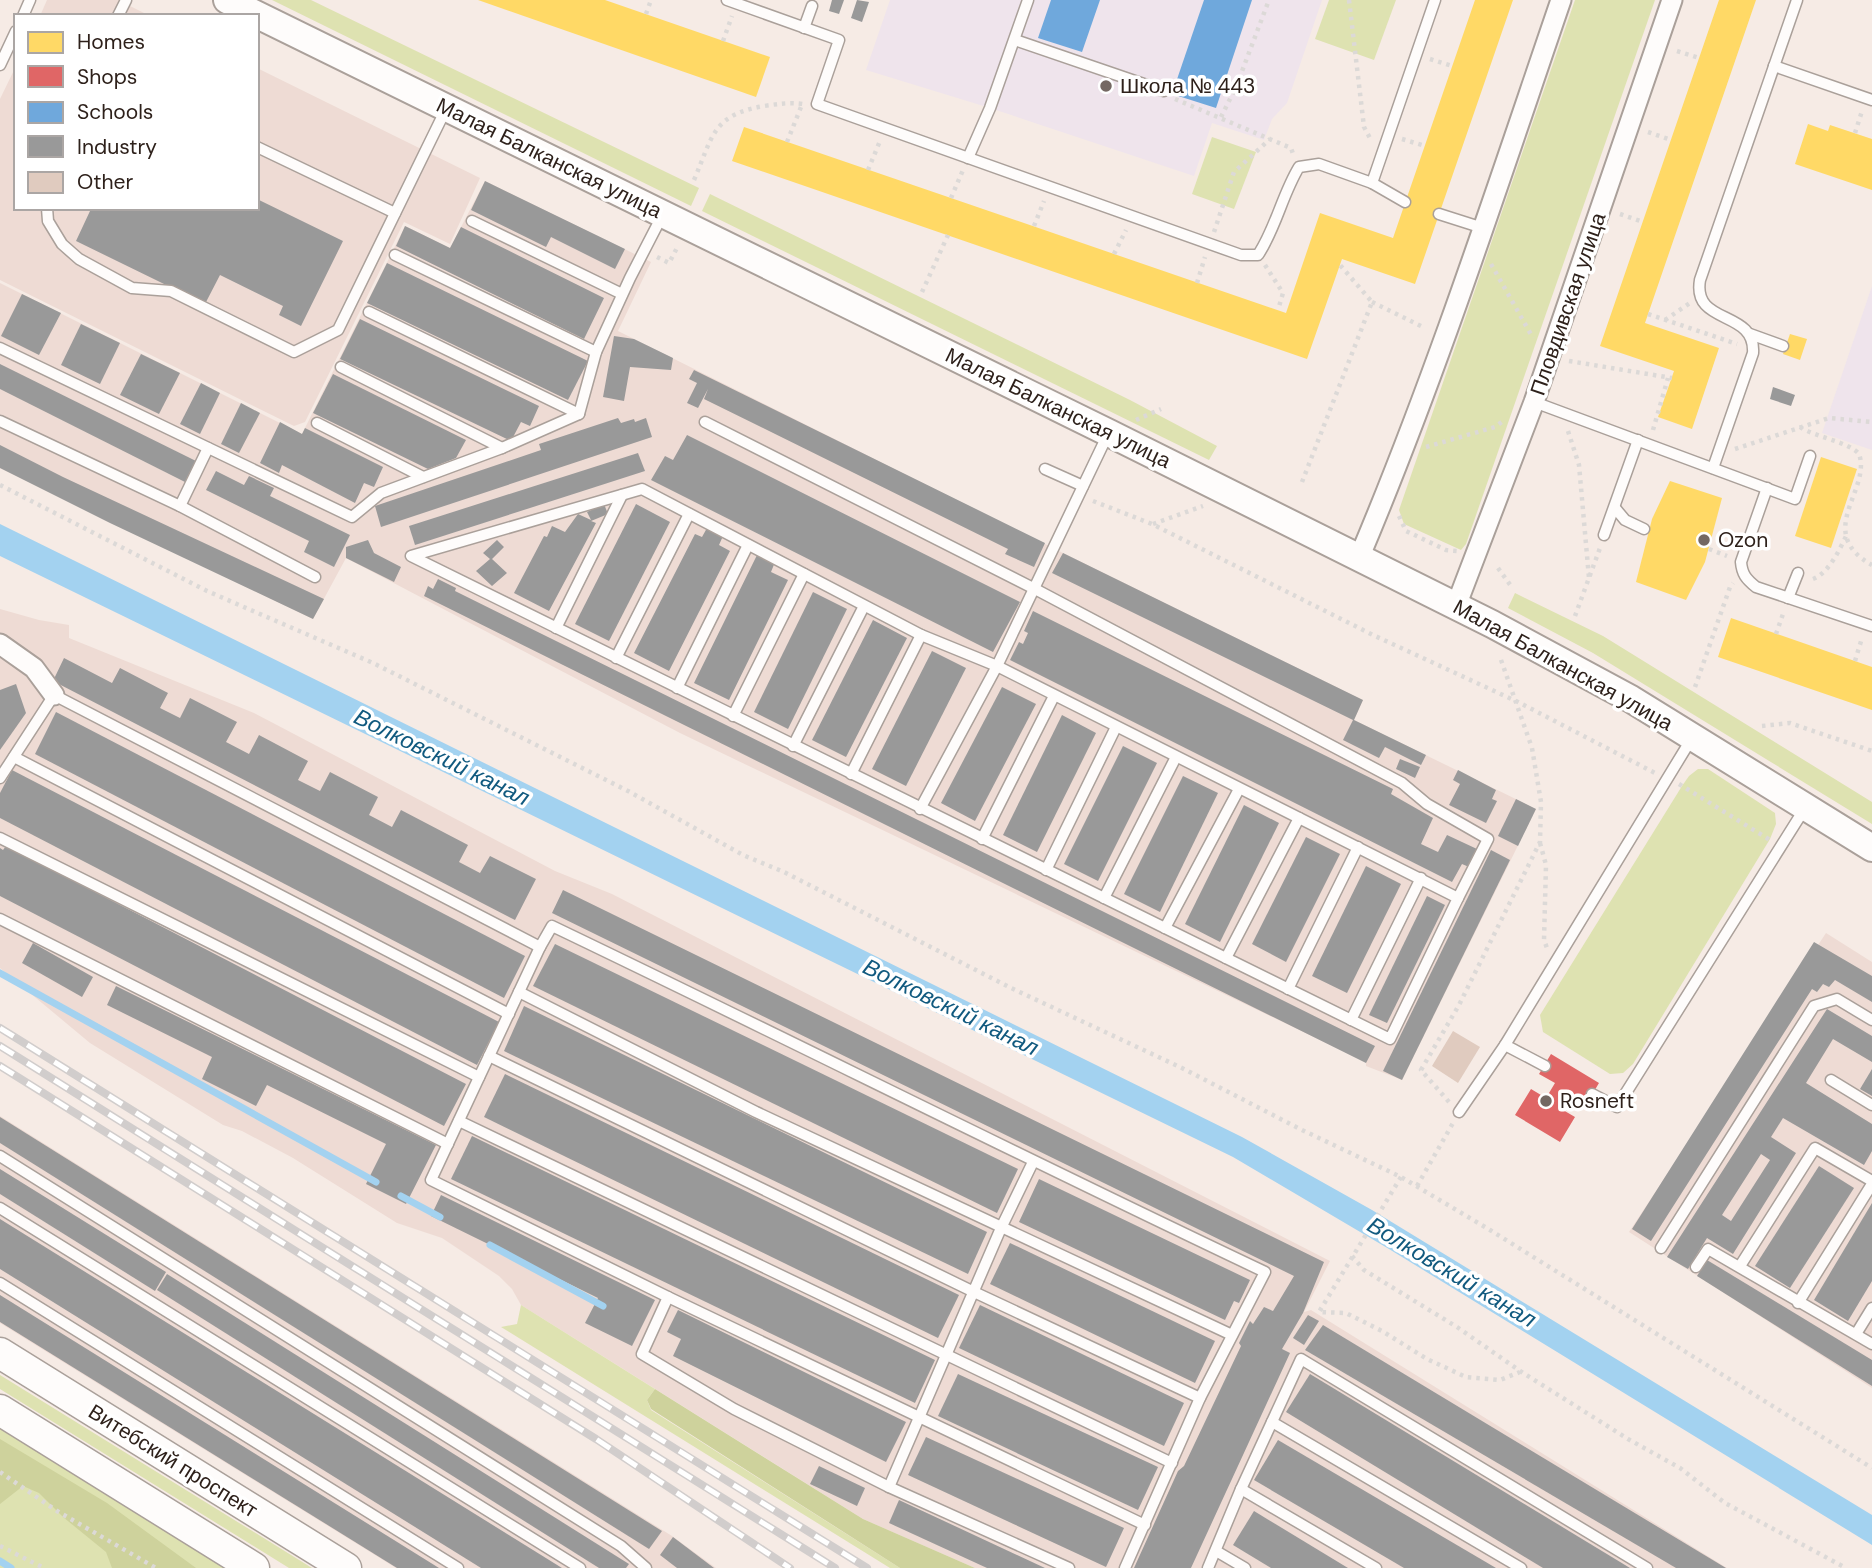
<svg xmlns="http://www.w3.org/2000/svg" width="1872" height="1568" font-family="'DM Sans',sans-serif">
  <rect width="100%" height="100%" fill="#f6ebe5"/>
  <g fill="#eedbd4">
    <polygon points="47,0 118,0 150,16 40,16"/>
    <polygon points="16,66 16,208 257,208 257,68 480,178 450,244 404,222 305,422 294,426 0,280 0,99"/>
    <polygon points="485,181 651,262 618,331 1063,553 1363,700 1354,720 1536,809 1402,1080 1366,1066 1366,1062 680,733 346,558 313,619 0,468 0,283 302,434 405,226 450,248"/>
    <polygon points="0,609 39,620 69,625 69,638 254,713 555,871 612,894 1330,1261 1304,1312 1311,1310 1727,1568 975,1568 863,1519 521,1305 512,1289 499,1276 442,1238 397,1223 293,1158 242,1131 223,1125 90,1043 0,968"/>
    <polygon points="1826,933 1872,962 1872,1388 1629,1232"/>
    <polygon points="0,1116 672,1536 716,1568 396,1568 0,1323"/>
  </g>
  <g fill="#efe4ec">
    <polygon points="890,0 1322,0 1287,103 1272,119 1264,140 1212,123 1194,176 990,108 866,70"/>
    <polygon points="1872,286 1872,450 1822,433"/>
  </g>
  <g fill="#dee2b1">
    <polygon points="272,0 311,0 699,188 691,206"/>
    <polygon points="1329,0 1396,0 1374,60 1315,39"/>
    <polygon points="1575,0 1655,0 1466,544 1461,550 1404,524 1399,510"/>
    <polygon points="1212,137 1256,152 1234,209 1192,194"/>
    <polygon points="710,194 1130,400 1217,446 1209,460 702,211"/>
    <polygon points="1515,593 1603,636 1872,802 1872,824 1593,653 1508,608"/>
    <polygon points="1698,769 1708,769 1775,813 1776,824 1770,839 1633,1064 1623,1073 1610,1074 1543,1032 1540,1015 1682,786 1689,776"/>
    <polygon points="521,1305 655,1389 647,1400 651,1410 900,1568 890,1568 501,1327 517,1324"/>
    <polygon points="0,1375 312,1568 289,1568 0,1389"/>
    <polygon points="0,1426 228,1568 0,1568"/>
  </g>
  <g fill="#ced29c">
    <polygon points="655,1389 863,1519 975,1568 900,1568 651,1409 647,1400"/>
    <polygon points="0,1439 107,1503 196,1568 112,1568 106,1552 63,1517 39,1493 23,1486 0,1504"/>
  </g>
  <polygon fill="#a3d2f0" points="0,524 1242,1137 1372,1210 1872,1515 1872,1545 1389,1249 1233,1157 0,556"/>
  <g fill="#ffd966">
    <polygon points="478,0 605,0 770,57 756,97"/>
    <polygon points="1475,0 1513,0 1415,284 1342,259 1307,359 732,161 744,127 1286,313 1320,213 1393,238"/>
    <polygon points="1719,0 1756,0 1645,323 1719,348 1692,429 1658,417 1674,371 1600,346"/>
    <polygon points="1808,124 1828,131 1830,125 1872,139 1872,190 1795,164"/>
    <polygon points="1790,334 1807,339 1800,360 1783,354"/>
    <polygon points="1821,457 1857,469 1831,548 1795,536"/>
    <polygon points="1670,481 1722,498 1705,562 1686,600 1636,582 1652,519"/>
    <polygon points="1731,618 1872,667 1872,710 1718,657"/>
  </g>
  <polygon fill="#e06666" points="1551,1054 1599,1083 1587,1103 1572,1094 1563,1110 1575,1117 1560,1142 1515,1115 1531,1089 1546,1098 1555,1083 1539,1074"/>
  <g fill="#6fa8dc">
    <polygon points="1051,0 1100,0 1082,52 1038,38"/>
    <polygon points="1204,0 1252,0 1216,108 1172,94"/>
  </g>
  <g fill="#999" fill-rule="evenodd">
    <polygon points="832,0 844,0 839,14 829,11"/>
    <polygon points="857,0 869,2 862,22 851,18"/>
    <polygon points="485,181 625,249 615,269 551,237 546,247 471,210"/>
    <polygon points="257,199 343,241 301,326 279,315 283,306 220,275 205,304 76,241 90,211 84,208 257,208"/>
    <polygon points="405,226 450,248 461,227 604,298 584,339 396,246"/>
    <polygon points="387,263 588,361 568,400 367,303"/>
    <polygon points="22,294 61,313 39,355 1,336"/>
    <polygon points="360,319 539,406 530,426 521,422 511,441 340,359"/>
    <polygon points="81,324 120,343 100,384 61,365"/>
    <polygon points="614,336 634,339 673,358 671,370 630,367 624,401 603,397"/>
    <polygon points="141,354 180,373 159,414 120,395"/>
    <polygon points="0,364 196,461 185,482 0,389"/>
    <polygon points="694,370 1045,543 1034,567 1005,554 1008,549 704,399 708,389 698,408 687,403 697,383 689,379"/>
    <polygon points="333,374 466,440 456,458 428,469 313,413"/>
    <polygon points="201,383 220,393 200,434 180,424"/>
    <polygon points="1773,387 1795,395 1791,406 1770,399"/>
    <polygon points="241,403 260,413 239,453 221,444"/>
    <polygon points="618,418 621,423 634,419 635,422 646,418 652,437 381,527 375,506 541,450 539,444"/>
    <polygon points="280,422 302,434 305,428 383,467 374,487 364,483 355,503 282,465 279,473 260,463"/>
    <polygon points="687,435 1020,602 993,652 651,480 665,456 673,460"/>
    <polygon points="0,445 63,477 324,599 313,619 110,523 0,468"/>
    <polygon points="638,453 645,471 415,545 409,526"/>
    <polygon points="216,471 244,485 249,476 274,488 270,496 350,535 334,567 304,552 309,541 206,490"/>
    <polygon points="604,504 608,514 591,521 596,523 549,611 514,593 544,536 547,537 552,526 565,532 578,514 591,520 587,512"/>
    <polygon points="636,504 670,522 609,641 575,624"/>
    <polygon points="707,528 723,536 719,545 730,551 669,671 634,653 695,534 702,537"/>
    <polygon points="368,540 374,553 401,567 394,582 346,558 346,547"/>
    <polygon points="497,540 504,547 492,559 507,573 492,586 476,571 490,559 483,553"/>
    <polygon points="758,553 775,562 771,572 788,580 729,700 694,683"/>
    <polygon points="1063,553 1363,700 1354,720 1426,755 1421,765 1385,747 1379,758 1343,740 1353,720 1052,573"/>
    <polygon points="438,579 456,588 455,591 1375,1046 1366,1063 424,596 428,586 433,589"/>
    <polygon points="813,592 847,609 788,729 754,712"/>
    <polygon points="1033,611 1393,789 1391,794 1433,818 1421,844 1438,852 1447,835 1477,849 1469,867 1462,864 1452,882 1010,660 1019,642 1023,644 1028,633 1024,631"/>
    <polygon points="873,620 907,638 846,757 812,740"/>
    <polygon points="932,651 966,668 906,786 872,769"/>
    <polygon points="64,658 112,683 120,668 168,693 160,708 180,718 190,698 237,722 226,742 249,754 259,735 308,761 298,780 320,791 330,772 378,797 369,815 392,827 401,810 468,845 459,862 480,873 490,856 536,879 515,920 53,681"/>
    <polygon points="16,684 26,713 0,750 0,690"/>
    <polygon points="1002,687 1036,704 975,821 941,803"/>
    <polygon points="56,712 525,956 504,998 35,754"/>
    <polygon points="1062,715 1096,733 1037,852 1003,835"/>
    <polygon points="1123,746 1157,763 1098,881 1064,864"/>
    <polygon points="1400,759 1420,767 1415,778 1396,769"/>
    <polygon points="12,770 499,1022 477,1065 0,818 0,793"/>
    <polygon points="1458,770 1496,790 1492,799 1497,801 1486,823 1449,805 1460,784 1453,780"/>
    <polygon points="1183,776 1218,793 1160,912 1124,894"/>
    <polygon points="1516,799 1536,809 1518,846 1498,836"/>
    <polygon points="1244,805 1279,823 1220,942 1185,924"/>
    <polygon points="1306,837 1340,854 1286,962 1252,944"/>
    <polygon points="6,846 466,1084 444,1126 0,896 0,848 3,850"/>
    <polygon points="1491,850 1510,860 1402,1080 1383,1071"/>
    <polygon points="1366,866 1401,884 1347,993 1312,976"/>
    <polygon points="563,890 1324,1262 1303,1313 1282,1349 1290,1353 1191,1568 1134,1568 1178,1471 1184,1466 1241,1346 1239,1343 1250,1321 1253,1324 1264,1307 1273,1311 1294,1276 552,913"/>
    <polygon points="1427,896 1445,905 1387,1023 1369,1015"/>
    <polygon points="1814,942 1872,976 1872,1002 1835,980 1829,987 1823,984 1817,992 1812,989 1651,1241 1632,1229"/>
    <polygon points="33,943 93,977 82,997 22,963"/>
    <polygon points="555,944 1018,1169 997,1213 533,986"/>
    <polygon points="116,986 436,1145 406,1204 366,1184 386,1144 267,1085 256,1106 202,1079 212,1057 107,1005"/>
    <polygon points="524,1006 987,1232 968,1274 504,1051"/>
    <path d="M1827,1009L1872,1036V1062L1833,1039L1806,1083L1872,1124V1151L1864,1165L1783,1118L1771,1137L1796,1153L1733,1254L1707,1238L1688,1269L1667,1257ZM1761,1154L1770,1160L1731,1221L1722,1215Z"/>
    <polygon points="1872,1069 1872,1096 1860,1089"/>
    <polygon points="505,1074 959,1295 938,1338 484,1117"/>
    <polygon points="0,1117 662,1531 649,1549 0,1143"/>
    <polygon points="472,1136 935,1360 915,1403 451,1179"/>
    <polygon points="1819,1166 1854,1188 1790,1288 1755,1266"/>
    <polygon points="0,1169 166,1272 155,1291 0,1194"/>
    <polygon points="1039,1179 1250,1280 1239,1303 1234,1301 1225,1320 1019,1222"/>
    <polygon points="441,1195 655,1300 632,1346 585,1323 598,1298 431,1216"/>
    <polygon points="1872,1203 1872,1281 1848,1321 1814,1300"/>
    <polygon points="0,1219 562,1568 481,1568 0,1269"/>
    <polygon points="1010,1243 1215,1341 1195,1383 990,1284"/>
    <polygon points="1707,1260 1872,1360 1872,1386 1697,1276"/>
    <polygon points="167,1274 629,1564 626,1568 599,1568 157,1290"/>
    <polygon points="0,1295 439,1568 397,1568 0,1322"/>
    <polygon points="980,1305 1184,1403 1164,1446 959,1348"/>
    <polygon points="678,1310 906,1422 886,1462 673,1356 681,1339 667,1332"/>
    <polygon points="1308,1315 1319,1321 1304,1345 1293,1338"/>
    <polygon points="1323,1325 1726,1568 1676,1568 1305,1350"/>
    <polygon points="958,1374 1158,1467 1138,1510 938,1416"/>
    <polygon points="1310,1374 1630,1568 1543,1568 1286,1412"/>
    <polygon points="926,1437 1124,1528 1106,1567 908,1475"/>
    <polygon points="1278,1440 1496,1568 1404,1568 1254,1480"/>
    <polygon points="819,1466 865,1488 857,1506 810,1484"/>
    <polygon points="899,1500 1045,1568 987,1568 889,1523"/>
    <polygon points="1254,1511 1348,1568 1271,1568 1233,1545"/>
    <polygon points="673,1537 714,1568 677,1568 660,1555"/>
  </g>
  <g fill="none" stroke-linecap="round" stroke-linejoin="round">
    <g stroke="#a3d2f0" stroke-width="7">
      <polyline points="0,973 376,1182"/>
      <polyline points="401,1196 440,1217"/>
      <polyline points="490,1245 603,1306"/>
      <polyline points="0,1561 11,1568"/>
    </g>
  </g>
  <polygon fill="#e0cbbf" points="1453,1031 1480,1047 1458,1083 1432,1066"/>
  <g fill="none" stroke-linecap="round" stroke-linejoin="round">
    <defs>
      <g id="lane">
        <path d="M727,0L839,40L817,104L1241,255H1258C1276,228 1282,195 1299,167L1319,164L1372,183L1405,202"/>
        <polyline points="23,16 30,0"/>
        <polyline points="118,16 126,0"/>
        <polyline points="804,28 812,6"/>
        <polyline points="1015,40 1164,91"/>
        <polyline points="0,65 16,31"/>
        <polyline points="1774,66 1872,100"/>
        <polyline points="257,147 395,213"/>
        <polyline points="968,158 990,108 1028,0"/>
        <polyline points="1372,183 1435,0"/>
        <polyline points="47,208 48,221 62,244 79,259 132,288 171,291 294,352 338,330 446,109"/>
        <polyline points="1439,214 1483,228"/>
        <polyline points="472,221 622,294"/>
        <polyline points="395,255 596,352"/>
        <polyline points="369,312 579,414"/>
        <polyline points="1750,334 1783,346"/>
        <polyline points="0,348 352,517 381,493 502,448 579,414 596,352 630,278 663,214"/>
        <polyline points="341,367 502,448"/>
        <polyline points="1534,402 1795,499 1810,456"/>
        <polyline points="0,421 180,506 315,577"/>
        <polyline points="705,422 1035,589 1402,783 1427,804 1488,839 1458,898"/>
        <polyline points="317,423 423,477"/>
        <path d="M1713,468L1753,353C1756,309 1692,326 1700,280L1797,0"/>
        <polyline points="1045,469 1083,486"/>
        <path d="M1767,488L1741,562C1742,574 1746,579 1756,587L1872,626"/>
        <polygon points="642,489 921,635 997,666 1458,898 1390,1039 411,556"/>
        <polyline points="180,506 208,448"/>
        <polyline points="1615,508 1625,520 1644,529"/>
        <polyline points="1604,535 1638,440"/>
        <polyline points="1788,598 1798,573"/>
        <polyline points="556,628 622,495"/>
        <polyline points="616,658 689,514"/>
        <polyline points="677,688 748,545"/>
        <polyline points="733,716 804,574"/>
        <polyline points="793,746 864,606"/>
        <polyline points="14,757 509,1014"/>
        <polyline points="851,774 921,635"/>
        <path d="M0,778L54,695L540,947L552,926C790,1040 1026,1159 1265,1272L1200,1398L1125,1568"/>
        <polyline points="920,809 997,666 1108,434"/>
        <polyline points="0,838 479,1077"/>
        <polyline points="982,839 1054,696"/>
        <polyline points="1046,870 1116,727"/>
        <polyline points="1104,898 1176,757"/>
        <polyline points="0,919 448,1144"/>
        <polyline points="1165,928 1239,789"/>
        <polyline points="540,947 431,1180 668,1297 642,1354 734,1409 889,1487 1069,1568"/>
        <polyline points="1226,958 1299,818"/>
        <polyline points="1288,989 1358,847"/>
        <polyline points="519,992 756,1112 1232,1335"/>
        <polyline points="1351,1020 1421,878"/>
        <polyline points="489,1056 974,1292 1200,1398"/>
        <polyline points="1545,1066 1505,1045 1692,738"/>
        <polyline points="1831,1080 1872,1105"/>
        <polyline points="1592,1094 1617,1107 1805,808"/>
        <polyline points="1459,1112 1505,1045"/>
        <polyline points="459,1121 1172,1463"/>
        <polyline points="0,1156 621,1546 646,1568"/>
        <polyline points="0,1208 580,1568"/>
        <polyline points="1661,1248 1814,1006 1837,999 1872,1020"/>
        <polyline points="1740,1266 1815,1148 1872,1181"/>
        <polyline points="1696,1267 1708,1249 1872,1344"/>
        <polyline points="0,1283 458,1568"/>
        <polyline points="668,1297 1145,1525"/>
        <polyline points="1798,1303 1872,1184"/>
        <polyline points="1856,1334 1872,1308"/>
        <polyline points="1272,1422 1521,1568"/>
        <polyline points="889,1487 1001,1228 1033,1162"/>
        <polyline points="1241,1489 1376,1568"/>
        <polyline points="1216,1551 1245,1568"/>
        <polyline points="1208,1568 1241,1489 1301,1359 1647,1568"/>
      </g>
      <g id="street">
        <path d="M1359,558C1436,376 1497,187 1561,0"/>
        <polyline points="1456,606 1534,402 1672,0"/>
        <polyline points="0,644 34,668 54,695"/>
      </g>
      <polyline id="secondary" points="227,0 1109,433 1492,624 1631,699 1872,848"/>
      <g id="primary">
        <polyline points="0,1353 346,1568"/>
        <polyline points="0,1410 254,1568"/>
      </g>
    </defs>
    <use href="#lane" stroke="#aaa09a" stroke-width="13"/>
    <use href="#street" stroke="#aaa09a" stroke-width="23"/>
    <use href="#secondary" stroke="#aaa09a" stroke-width="30"/>
    <use href="#primary" stroke="#aaa09a" stroke-width="33"/>
    <g stroke="#dcd9d7" stroke-width="4.5" stroke-dasharray="3.5 5" stroke-linecap="butt">
      <polyline points="1349,0 1364,127 1371,140"/>
      <polyline points="646,14 651,0"/>
      <polyline points="723,41 732,16"/>
      <polyline points="1677,51 1699,58"/>
      <polyline points="1430,59 1452,66"/>
      <polyline points="1175,99 1291,148 1293,154"/>
      <polyline points="1221,117 1236,87 1269,0"/>
      <polyline points="1648,132 1671,140"/>
      <polyline points="1855,133 1862,111"/>
      <polyline points="1402,139 1425,146"/>
      <polyline points="787,142 801,107"/>
      <polyline points="868,170 880,141"/>
      <path d="M694,180C713,136 712,115 764,106C778,104 789,102 803,104"/>
      <polyline points="951,198 963,170"/>
      <polyline points="1620,214 1643,222"/>
      <polyline points="1034,226 1044,201"/>
      <polyline points="1214,232 1234,172 1270,139"/>
      <polyline points="1114,254 1126,230"/>
      <polyline points="657,257 669,263 678,246"/>
      <polyline points="1491,264 1533,338"/>
      <polyline points="1265,265 1283,293 1278,310"/>
      <polyline points="1197,283 1205,257"/>
      <polyline points="922,292 948,235"/>
      <polyline points="1372,302 1421,326"/>
      <polyline points="1648,314 1737,344"/>
      <polyline points="1665,320 1690,303"/>
      <polyline points="1569,361 1672,378"/>
      <polyline points="1136,420 1161,409"/>
      <path d="M1800,427C1815,437 1849,442 1859,454C1872,490 1813,532 1872,565"/>
      <polyline points="1653,430 1668,378"/>
      <polyline points="1568,431 1579,465 1589,578"/>
      <polyline points="1426,447 1495,427 1503,421"/>
      <polyline points="1735,449 1829,418 1872,422"/>
      <polyline points="1302,482 1372,302 1340,265"/>
      <polyline points="0,485 207,591 373,663 628,791 743,855 784,872 1011,988 1182,1068 1300,1129 1401,1177 1490,1230 1872,1468"/>
      <polyline points="1093,501 1152,524 1373,635 1518,702 1655,773"/>
      <polyline points="1399,516 1406,531 1446,550 1457,551"/>
      <polyline points="1153,524 1203,506"/>
      <polyline points="1709,549 1727,556"/>
      <polyline points="1498,568 1511,586"/>
      <path d="M1813,579C1829,573 1840,549 1847,534"/>
      <polyline points="1575,616 1600,548"/>
      <polyline points="1776,634 1784,611"/>
      <polyline points="1855,661 1862,638"/>
      <polyline points="1695,687 1730,587 1733,583"/>
      <polyline points="1762,726 1790,723 1872,751"/>
      <polyline points="1679,784 1770,840"/>
      <polyline points="1540,843 1546,865 1544,940 1547,948"/>
      <polyline points="1449,1102 1421,1070 1459,1005 1540,842 1541,802 1532,748 1500,657"/>
      <polyline points="1401,1177 1319,1312 1346,1313 1382,1331 1427,1359 1466,1377 1500,1380 1520,1372"/>
      <polyline points="1417,1186 1453,1123"/>
      <polyline points="1352,1256 1364,1270 1457,1327 1520,1371 1628,1439 1680,1468 1725,1503 1846,1568"/>
      <polyline points="0,1472 57,1511 156,1568"/>
      <polyline points="0,1546 44,1568"/>
    </g>
    <use href="#lane" stroke="#fefcfb" stroke-width="10"/>
    <use href="#street" stroke="#fefcfb" stroke-width="19"/>
    <use href="#secondary" stroke="#fefcfb" stroke-width="26"/>
    <use href="#primary" stroke="#fefcfb" stroke-width="30"/>
    <defs>
      <g id="rail">
        <polyline points="0,1028 867,1568"/>
        <polyline points="0,1046 835,1568"/>
        <polyline points="0,1066 596,1439 790,1568"/>
      </g>
    </defs>
    <use href="#rail" stroke="#d1cdcc" stroke-width="8"/>
    <use href="#rail" stroke="#fff" stroke-width="5" stroke-dasharray="16" stroke-linecap="butt"/>
  </g>
  <g fill="#746862" stroke="#fff" stroke-width="2.5">
    <circle cx="1106" cy="86" r="7"/>
    <circle cx="1704" cy="540" r="7"/>
    <circle cx="1546" cy="1101" r="7"/>
  </g>
  <g text-anchor="middle" dominant-baseline="central" stroke-width="7" stroke-linejoin="round" paint-order="stroke">
    <g font-size="21" fill="#2e211b" stroke="#fff" text-anchor="start">
      <text x="1120" y="86">Школа № 443</text>
      <text x="1718" y="540">Ozon</text>
      <text x="1560" y="1101">Rosneft</text>
    </g>
    <g font-size="21" fill="#2e211b" stroke="#fff">
      <text transform="translate(549 158) rotate(26)">Малая Балканская улица</text>
      <text transform="translate(1568 304) rotate(-71)">Пловдивская улица</text>
      <text transform="translate(1058 408) rotate(26)">Малая Балканская улица</text>
      <text transform="translate(1563 665) rotate(29)">Малая Балканская улица</text>
      <text transform="translate(173 1461) rotate(32)">Витебский проспект</text>
    </g>
    <g font-size="23" font-style="italic" fill="#115a7f" stroke="#fff">
      <text transform="translate(442 757) rotate(26)">Волковский канал</text>
      <text transform="translate(951 1007) rotate(26)">Волковский канал</text>
      <text transform="translate(1452 1272) rotate(31)">Волковский канал</text>
    </g>
  </g>
  <rect x="14" y="14" width="245" height="196" fill="#ffffff" stroke="#aba6a4" stroke-width="2"/>
  <rect x="28" y="32" width="35" height="21" fill="#ffd966" stroke="#aba6a4" stroke-width="2"/>
  <text x="77" y="49" font-size="21" fill="#2e211b">Homes</text>
  <rect x="28" y="66" width="35" height="21" fill="#e06666" stroke="#aba6a4" stroke-width="2"/>
  <text x="77" y="84" font-size="21" fill="#2e211b">Shops</text>
  <rect x="28" y="102" width="35" height="21" fill="#6fa8dc" stroke="#aba6a4" stroke-width="2"/>
  <text x="77" y="119" font-size="21" fill="#2e211b">Schools</text>
  <rect x="28" y="136" width="35" height="21" fill="#999999" stroke="#aba6a4" stroke-width="2"/>
  <text x="77" y="154" font-size="21" fill="#2e211b">Industry</text>
  <rect x="28" y="172" width="35" height="21" fill="#e0cbbf" stroke="#aba6a4" stroke-width="2"/>
  <text x="77" y="189" font-size="21" fill="#2e211b">Other</text>
</svg>
